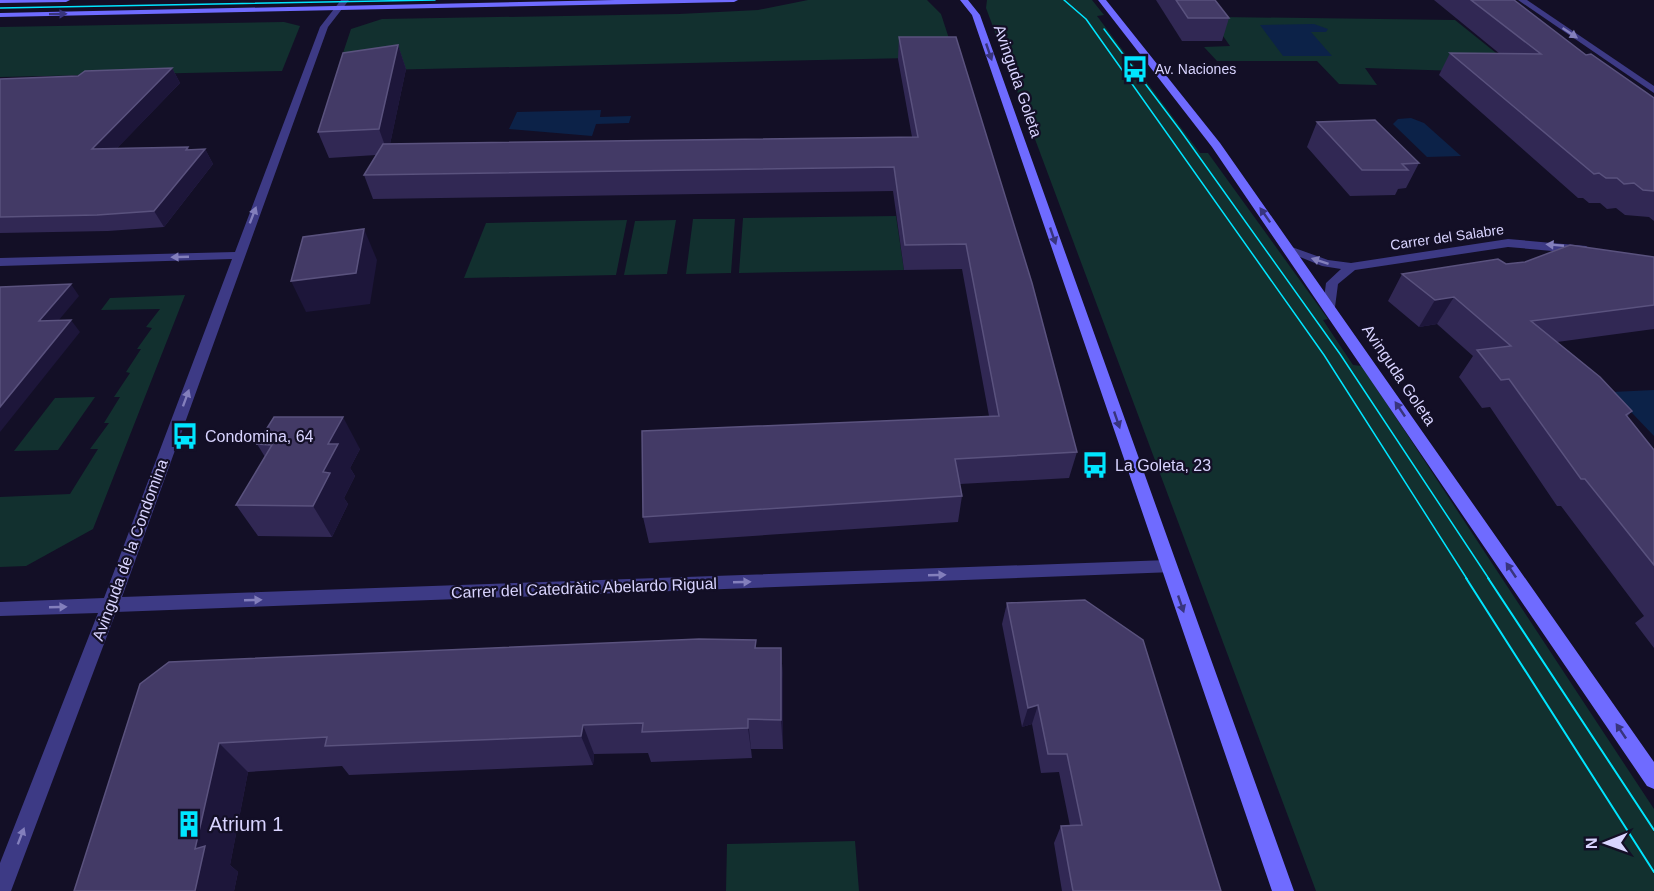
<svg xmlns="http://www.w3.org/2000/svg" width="1654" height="891" font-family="Helvetica,sans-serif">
  <rect width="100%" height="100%" fill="#130f26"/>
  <g fill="#12302f">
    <polygon points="808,0 927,0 941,14 955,57 337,71 351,29 382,19 679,14 758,10"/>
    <polygon points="987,0 1092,0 1104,15 1097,16 1200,153 1208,153 1328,319 1323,320 1353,365 1362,366 1654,809 1654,891 1316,891 986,8"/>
    <polygon points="1198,0 1222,17 1455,20 1521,73 1365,68 1377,85 1339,84 1317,61 1217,61 1204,47 1230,46"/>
    <polygon points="284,22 300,26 282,71 0,77 0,27"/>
    <polygon points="896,216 904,270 739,273 743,218"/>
    <polygon points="693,219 735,219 731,273 686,274"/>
    <polygon points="627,220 616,275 464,278 486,223"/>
    <polygon points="676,220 667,274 624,275 635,221"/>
    <polygon points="185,295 93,529 26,566 0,567 0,497 70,494 98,449 90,449 109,423 104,423 120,397 114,397 130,373 126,372 141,349 137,349 152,328 146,327 160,309 101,310 110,298"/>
    <polygon points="95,397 58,450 14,451 55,398"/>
    <polygon points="855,841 859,891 726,891 727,844"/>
  </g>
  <g fill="#0c2248">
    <polygon points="1314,24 1328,29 1326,32 1311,32 1332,56 1283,56 1260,25"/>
    <polygon points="601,110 600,117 631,116 629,123 596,124 592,136 509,129 517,112"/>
    <polygon points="1411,118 1424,123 1461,156 1427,157 1393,124 1398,119"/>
    <polygon points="1654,390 1654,436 1612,392"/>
  </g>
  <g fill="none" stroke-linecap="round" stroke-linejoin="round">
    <g fill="#3d3a85" fill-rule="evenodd">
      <polygon points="341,0 349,0 328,27 122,597 1168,560 1174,562 1176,567 1174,572 116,612 11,891 0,891 0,863 98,613 0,616 0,602 104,598 232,259 0,266 0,258 235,252 320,27"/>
      <polygon points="1518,0 1527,0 1654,86 1654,93"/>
      <polygon points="1508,239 1586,246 1592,250 1586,254 1508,247 1355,270 1338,284 1335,307 1329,311 1323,307 1326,283 1341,269 1322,266 1283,250 1289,246 1328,260 1351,263"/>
    </g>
    <g fill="#6f6bff" fill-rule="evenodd">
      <polygon points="0,0 70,0 66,2 0,3"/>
      <polygon points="615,0 738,0 734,2 0,17 0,13"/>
      <polygon points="960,0 968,0 980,15 1294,891 1272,891 972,15"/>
      <polygon points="1098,0 1106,0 1220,143 1654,762 1654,789 1647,786 1212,147"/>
    </g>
    <g stroke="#00e5ff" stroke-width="1.5">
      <polyline points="1064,0 1086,19 1324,355 1467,579"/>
      <polyline points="0,8 435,0"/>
      <polyline points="1104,29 1180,130 1340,354 1489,579"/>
    </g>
    <g stroke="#00e5ff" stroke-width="2">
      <polyline points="1466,578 1654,872"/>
      <polyline points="1488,578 1654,830"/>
    </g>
  </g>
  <g fill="#312854">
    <polygon points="1156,0 1215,0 1229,18 1222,41 1182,41"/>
    <polygon points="1434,0 1514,0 1586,55 1654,98 1654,221 1649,217 1625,215 1616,208 1607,209 1600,203 1589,203 1583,198 1578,198 1439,75 1450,53 1500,54"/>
    <polygon points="899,37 1077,452 1069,478 960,484 962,496 958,522 649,543 643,517 989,416 962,269 904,270 893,191 373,199 364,175 376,155 329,158 318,132 398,45 406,69 390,144 912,137 898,59"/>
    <polygon points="172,68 180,83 117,148 188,147 189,150 205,149 213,164 164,227 108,231 0,233 0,79 78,76"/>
    <polygon points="1317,122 1419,163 1406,188 1398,189 1395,195 1350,196 1307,147"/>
    <polygon points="1654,257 1654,329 1557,342 1632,411 1627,417 1654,450 1654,648 1635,623 1644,616 1561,506 1557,506 1490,407 1482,408 1459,377 1473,356 1437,324 1419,327 1388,301 1402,274 1506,264"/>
    <polygon points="274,417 360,449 350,468 355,476 344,498 348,504 332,537 258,536 236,505 265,457 257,444"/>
    <polygon points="1007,603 1221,891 1062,891 1054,843 1061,826 1070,826 1059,772 1041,773 1032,724 1022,727 1002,624"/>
    <polygon points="756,648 781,648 783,679 783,749 751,749 752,758 651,762 648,753 594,754 593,765 349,775 342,766 248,772 230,865 238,872 234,891 140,684"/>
  </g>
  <g fill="#1d163a">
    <polygon points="398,45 406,69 388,154 379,129"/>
    <polygon points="172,68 180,83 102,164 92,149"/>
    <polygon points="188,147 195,161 205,149 213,164 164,227 154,211"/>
    <polygon points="364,229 377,260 370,304 306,312 291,281"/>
    <polygon points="71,284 79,296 48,333 39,321"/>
    <polygon points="1454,297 1437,324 1419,327 1435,300"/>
    <polygon points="71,320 80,332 0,432 0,407"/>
    <polygon points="343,417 360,449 350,468 355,476 344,498 348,504 332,537 313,506 323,472 328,444"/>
    <polygon points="781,648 783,679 783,749 781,720"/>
    <polygon points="1038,705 1032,724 1022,727 1028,708"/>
    <polygon points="748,719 751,749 752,758 748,728"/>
    <polygon points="583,725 594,754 593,765 581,736"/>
    <polygon points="219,743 248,772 230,865 238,872 234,891 195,891 195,849"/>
  </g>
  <g fill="#433a66" stroke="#5a527e" stroke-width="1.5">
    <polygon points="1176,0 1215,0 1229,18 1188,18"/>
    <polygon points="1471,0 1514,0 1586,55 1591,54 1654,98 1654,191 1643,190 1634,183 1624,184 1617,178 1606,178 1599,173 1594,174 1450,53 1541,54"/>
    <polygon points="899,37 956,37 1032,283 1077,452 955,459 962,496 643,517 642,431 999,416 966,244 905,245 894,167 364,175 383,144 918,137"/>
    <polygon points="398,45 379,129 318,132 343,53"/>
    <polygon points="172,68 92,149 188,147 186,150 205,149 154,211 97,215 0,217 0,79 78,76 85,71"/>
    <polygon points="1375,120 1419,163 1402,164 1408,170 1362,170 1317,122"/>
    <polygon points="364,229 356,273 291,281 303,237"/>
    <polygon points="1570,245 1654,257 1654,305 1531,321 1600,377 1632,411 1626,415 1654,450 1654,565 1585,479 1581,479 1509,379 1501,380 1477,350 1511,346 1454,297 1435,300 1402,274 1498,259 1506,264 1525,262"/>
    <polygon points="71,284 39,321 71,320 0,407 0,287"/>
    <polygon points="274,417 343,417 328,444 338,444 323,472 330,473 313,506 236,505 272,445 257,444"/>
    <polygon points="1085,600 1143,640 1221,891 1073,891 1061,826 1082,825 1067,754 1048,754 1038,705 1028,708 1007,603"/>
    <polygon points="699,639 756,640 755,648 781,648 781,720 748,719 748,728 642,732 643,723 583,725 581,736 325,746 327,737 219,743 195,849 205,846 195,891 74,891 140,684 169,662"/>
  </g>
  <defs><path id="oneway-solid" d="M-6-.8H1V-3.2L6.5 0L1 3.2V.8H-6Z" transform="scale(1.5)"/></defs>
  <g fill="#38347d">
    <use href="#oneway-solid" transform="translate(58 14) rotate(-1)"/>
    <use href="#oneway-solid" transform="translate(989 52) rotate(71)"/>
    <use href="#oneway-solid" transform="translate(1265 215) rotate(-125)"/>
    <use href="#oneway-solid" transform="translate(1053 236) rotate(71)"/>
    <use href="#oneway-solid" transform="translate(1400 409) rotate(-124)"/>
    <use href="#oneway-solid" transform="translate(1117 420) rotate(71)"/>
    <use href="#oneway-solid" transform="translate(1511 570) rotate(-124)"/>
    <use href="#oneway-solid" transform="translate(1181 604) rotate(71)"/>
    <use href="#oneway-solid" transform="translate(1621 731) rotate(-124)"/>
  </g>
  <g fill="#837fbc">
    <use href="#oneway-solid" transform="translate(1570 33) rotate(34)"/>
    <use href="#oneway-solid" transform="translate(253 215) rotate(-69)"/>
    <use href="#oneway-solid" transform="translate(1555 245) rotate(-175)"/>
    <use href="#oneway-solid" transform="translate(180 257) rotate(178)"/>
    <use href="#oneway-solid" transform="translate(1320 261) rotate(-162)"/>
    <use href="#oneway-solid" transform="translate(186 398) rotate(-70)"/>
    <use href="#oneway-solid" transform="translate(937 575) rotate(-2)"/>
    <use href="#oneway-solid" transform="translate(742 582) rotate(-2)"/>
    <use href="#oneway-solid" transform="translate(253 600) rotate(-2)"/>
    <use href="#oneway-solid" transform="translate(58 607) rotate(-2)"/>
    <use href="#oneway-solid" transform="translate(21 836) rotate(-69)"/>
  </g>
  <defs>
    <symbol id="bus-bare" viewBox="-9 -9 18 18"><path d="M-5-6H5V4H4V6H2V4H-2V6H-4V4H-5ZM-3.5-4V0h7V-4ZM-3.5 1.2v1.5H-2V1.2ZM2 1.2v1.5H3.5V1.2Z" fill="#00e5ff" stroke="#130f26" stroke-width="2.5" paint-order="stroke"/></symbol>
    <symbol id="building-bare" viewBox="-9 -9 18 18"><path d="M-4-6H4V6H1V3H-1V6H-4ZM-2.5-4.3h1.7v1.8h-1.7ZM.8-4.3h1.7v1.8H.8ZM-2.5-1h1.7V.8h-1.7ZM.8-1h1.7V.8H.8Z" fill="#00e5ff" stroke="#130f26" stroke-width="2.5" paint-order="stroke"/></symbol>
  </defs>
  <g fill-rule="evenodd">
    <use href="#bus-bare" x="1116" y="50" width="38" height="38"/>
    <use href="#bus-bare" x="166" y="417" width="38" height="38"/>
    <use href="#bus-bare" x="1076" y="446" width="38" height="38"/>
    <use href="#building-bare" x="170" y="805" width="38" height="38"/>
  </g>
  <g text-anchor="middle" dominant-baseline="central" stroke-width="4.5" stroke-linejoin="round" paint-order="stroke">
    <g font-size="14" fill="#d9d4ff" stroke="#130f26" text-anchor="start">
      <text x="1155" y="69">Av. Naciones</text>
    </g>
    <g font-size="14" fill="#d9d4ff" stroke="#130f26">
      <text transform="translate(1447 237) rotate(-8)">Carrer del Salabre</text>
    </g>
    <g font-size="16" fill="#d9d4ff" stroke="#130f26">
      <text transform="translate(1018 81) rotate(71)">Avinguda Goleta</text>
      <text transform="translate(1399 375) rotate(56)">Avinguda Goleta</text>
      <text transform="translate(130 550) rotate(-70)">Avinguda de la Condomina</text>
      <text transform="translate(584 588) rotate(-2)">Carrer del Catedràtic Abelardo Rigual</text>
    </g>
    <g font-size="16" fill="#d9d4ff" stroke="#130f26" text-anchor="start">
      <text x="205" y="436">Condomina, 64</text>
      <text x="1115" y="465">La Goleta, 23</text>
    </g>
    <g font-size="20" fill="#d9d4ff" stroke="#130f26" text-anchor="start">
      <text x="209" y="824">Atrium 1</text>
    </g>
  </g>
  <g transform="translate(1606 843) rotate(269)" stroke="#130f26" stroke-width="4.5" paint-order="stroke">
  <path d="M0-4.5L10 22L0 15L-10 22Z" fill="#d9d4ff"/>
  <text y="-9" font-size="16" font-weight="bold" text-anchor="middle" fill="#d9d4ff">N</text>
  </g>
</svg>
